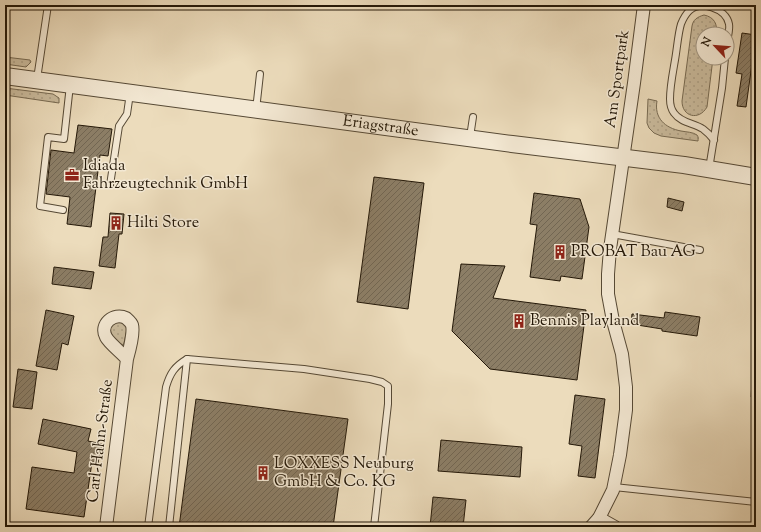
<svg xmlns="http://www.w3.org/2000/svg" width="761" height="532" font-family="'Sorts Mill Goudy',serif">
  <defs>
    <pattern id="grass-dots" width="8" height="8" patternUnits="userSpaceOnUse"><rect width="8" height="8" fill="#cabb9d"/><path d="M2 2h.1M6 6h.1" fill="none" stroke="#ada086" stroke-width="1.8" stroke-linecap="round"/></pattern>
    <pattern id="building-hatch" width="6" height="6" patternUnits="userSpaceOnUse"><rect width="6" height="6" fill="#8c7e66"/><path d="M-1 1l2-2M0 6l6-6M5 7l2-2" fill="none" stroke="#726652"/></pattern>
  </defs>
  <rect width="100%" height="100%" fill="#ecdcbc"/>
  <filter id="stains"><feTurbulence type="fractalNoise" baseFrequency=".005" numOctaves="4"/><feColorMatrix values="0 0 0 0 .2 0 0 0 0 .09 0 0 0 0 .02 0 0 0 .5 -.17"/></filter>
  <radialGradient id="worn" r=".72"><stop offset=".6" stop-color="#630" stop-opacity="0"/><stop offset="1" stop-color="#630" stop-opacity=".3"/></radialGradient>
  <g fill="url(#grass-dots)" stroke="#776a52">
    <path d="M704,15C714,17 718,24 716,34H703V58H713L707,107C699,121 682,117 682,101L692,26C693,20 697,17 704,15Z"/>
    <polygon points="5,57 30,60 31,62 26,67 5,64"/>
    <polygon points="5,88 53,94 59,98 59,103 5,95"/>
    <path d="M648,99L657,101C654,118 665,128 681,131C686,132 693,132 697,135C699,138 698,138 698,141L661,136L654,133L649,128L647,123Z"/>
    <path d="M120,322L124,324L127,329L124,343L123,345C113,340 102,325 120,322Z"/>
    <polygon points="754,352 756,353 756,397 751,397"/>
  </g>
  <g fill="url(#building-hatch)" stroke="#241808">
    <polygon points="742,33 756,35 746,107 737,106 742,74 736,73"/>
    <polygon points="78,125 112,129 108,156 100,155 91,227 67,224 70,197 46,194 51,150 74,153"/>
    <polygon points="374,177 424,183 408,309 357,302"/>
    <polygon points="534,193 580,199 589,227 582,279 561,276 560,281 530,277 537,225 530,224"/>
    <polygon points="668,198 684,202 682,211 667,207"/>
    <polygon points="110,213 124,214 122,234 119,234 115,268 99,266 103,237 108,237"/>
    <polygon points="461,264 505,266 493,298 586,310 577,380 490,369 452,331"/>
    <polygon points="54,267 94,272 91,289 52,284"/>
    <polygon points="46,310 74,316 68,345 62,343 57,370 36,366"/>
    <polygon points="665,312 700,317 697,336 662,331 662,329 631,324 632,314 664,318"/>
    <polygon points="18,369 37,372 32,409 13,407"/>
    <polygon points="575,395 605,399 595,478 578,476 582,446 569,444"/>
    <polygon points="196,399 348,419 333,527 179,527"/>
    <polygon points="43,419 91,429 88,441 102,444 98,463 92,462 84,517 26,509 32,467 74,473 77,452 38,444"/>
    <polygon points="441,440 522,447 520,477 438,471"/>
    <polygon points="433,497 466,500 463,527 430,527"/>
  </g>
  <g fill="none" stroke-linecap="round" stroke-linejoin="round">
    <defs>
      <g id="service">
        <polyline points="37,79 48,5"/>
        <polyline points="256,110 260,74"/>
        <polyline points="470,137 473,117"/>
        <path d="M714,140C711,136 707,132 703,129C694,123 681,123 674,113C671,109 670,104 670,99C670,86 673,72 675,60C677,49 678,34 681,24C683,19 686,14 689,11C700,0 726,8 729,24C730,29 728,36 727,42"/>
        <polyline points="709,169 722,88 725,58"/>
        <polyline points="110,185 119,126 127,114 130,93"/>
        <polyline points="63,210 40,206 48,137 64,139 70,85"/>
        <polyline points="612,234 700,250"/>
        <polyline points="614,487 756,502"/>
        <path d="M148,527L166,387C170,373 175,366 187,359L304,369L370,379L382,382L388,386V404L374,527"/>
        <polyline points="169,527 187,359"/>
      </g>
      <g id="minor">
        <polyline points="599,518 615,527"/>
        <path d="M106,527L127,359C129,352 134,332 132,325C131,322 128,320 126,318C114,312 99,324 106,337C109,343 122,353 127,359"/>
        <polyline points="591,527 599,518 613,490 620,455 626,410 626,387 622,354 613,321 608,294 608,274 610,249 634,83 644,5"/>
      </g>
      <g id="tertiary">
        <path id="s1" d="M5,76L512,144L684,165L756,177"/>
      </g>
    </defs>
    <use href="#service" stroke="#564935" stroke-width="8"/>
    <use href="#minor" stroke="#564935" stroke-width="14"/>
    <use href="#tertiary" stroke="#564935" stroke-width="18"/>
    <use href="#service" stroke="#f3e8d3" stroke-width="6"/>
    <use href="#minor" stroke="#f3e8d3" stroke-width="12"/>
    <use href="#tertiary" stroke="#f3e8d3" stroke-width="16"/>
  </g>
  <defs>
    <symbol id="office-bare" viewBox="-9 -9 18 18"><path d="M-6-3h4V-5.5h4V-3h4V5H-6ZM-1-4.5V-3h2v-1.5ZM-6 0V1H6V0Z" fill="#8f2418" stroke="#f3e8d3" stroke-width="2.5" paint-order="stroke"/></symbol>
    <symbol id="building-bare" viewBox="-9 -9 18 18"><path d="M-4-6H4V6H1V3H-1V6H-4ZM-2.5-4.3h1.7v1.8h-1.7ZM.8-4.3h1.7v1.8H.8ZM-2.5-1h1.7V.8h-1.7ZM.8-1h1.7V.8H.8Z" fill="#8f2418" stroke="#f3e8d3" stroke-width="2.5" paint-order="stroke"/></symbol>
  </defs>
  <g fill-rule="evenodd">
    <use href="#office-bare" x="62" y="165" width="20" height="20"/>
    <use href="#building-bare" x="106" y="213" width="20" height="20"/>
    <use href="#building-bare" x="550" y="242" width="20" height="20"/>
    <use href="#building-bare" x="509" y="311" width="20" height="20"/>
    <use href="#building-bare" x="253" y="463" width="20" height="20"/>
  </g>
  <g text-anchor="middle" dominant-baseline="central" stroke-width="3" stroke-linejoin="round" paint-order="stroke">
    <g font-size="16" fill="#241808" stroke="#f3e8d3">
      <text transform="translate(618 79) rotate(-82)">Am Sportpark</text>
      <text stroke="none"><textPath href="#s1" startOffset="379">Eriagstraße</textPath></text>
      <text transform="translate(101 441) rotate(-83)">Carl-Hahn-Straße</text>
    </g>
    <g font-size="16" fill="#241808" stroke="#f3e8d3" text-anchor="start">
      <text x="83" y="166">Idiada<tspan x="83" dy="18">Fahrzeugtechnik GmbH</tspan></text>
      <text x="127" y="223">Hilti Store</text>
      <text x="571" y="252">PROBAT Bau AG</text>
      <text x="530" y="321">Bennis Playland</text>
      <text x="274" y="464">LOXXESS Neuburg<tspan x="274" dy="18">GmbH &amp; Co. KG</tspan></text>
    </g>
  </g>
  <rect width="761" height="532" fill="none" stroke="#ecdcbc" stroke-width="20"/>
  <rect x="6" y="6" width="749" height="520" fill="none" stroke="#241808" stroke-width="2"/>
  <rect x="10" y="10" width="741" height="512" fill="none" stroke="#241808"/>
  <g transform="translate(715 46) rotate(296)"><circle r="19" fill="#f3e8d3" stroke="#a09582"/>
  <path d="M0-3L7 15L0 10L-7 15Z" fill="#8f2418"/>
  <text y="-6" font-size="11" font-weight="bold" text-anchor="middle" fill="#241808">N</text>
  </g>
  <rect width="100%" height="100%" filter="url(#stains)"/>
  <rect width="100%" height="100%" fill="url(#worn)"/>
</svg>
